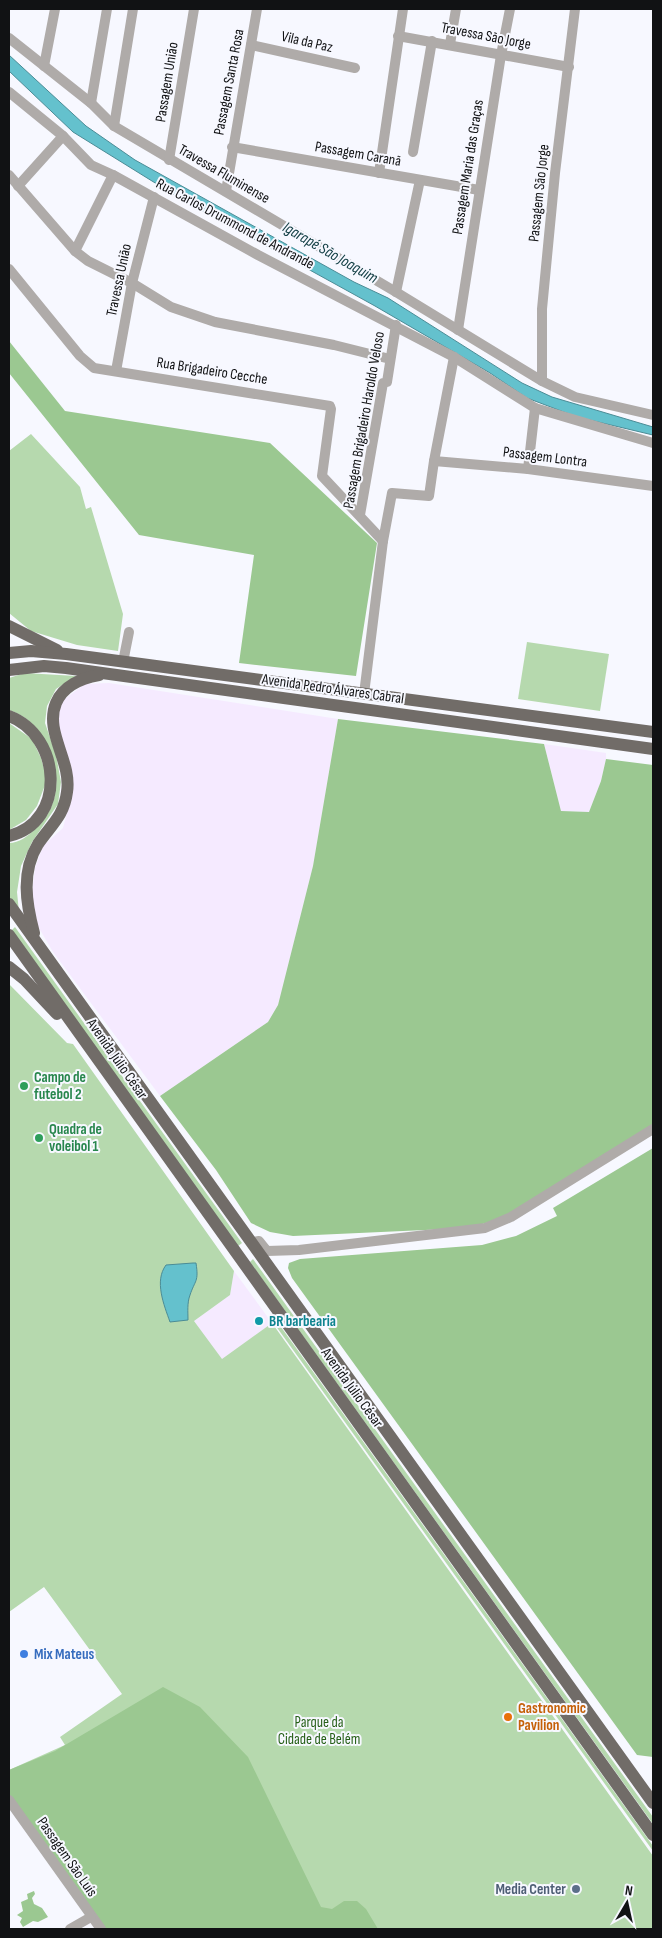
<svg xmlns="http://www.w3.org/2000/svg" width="662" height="1938" font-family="'Sofia Sans Condensed',sans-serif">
  <rect width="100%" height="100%" fill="#f7f8ff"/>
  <g fill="#f5eaff">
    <polygon points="109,683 338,719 313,866 278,1005 268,1022 160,1096 53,952 36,923 32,893 35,868 43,846 63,828 73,790 56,721 62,701 85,684"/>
    <polygon points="544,744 606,753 606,759 601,781 589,812 561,811"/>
    <polygon points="234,1271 272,1323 222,1360 194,1321 230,1295"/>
  </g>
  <g fill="#b6d9ae">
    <polygon points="31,434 80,487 86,509 91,507 123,614 118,651 77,645 31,631 9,613 9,451"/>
    <polygon points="527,642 609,654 600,711 518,699"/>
    <path d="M25,673L76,676L56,689L47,706L45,723L56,755L61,782L58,804L32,842L21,866L17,892L19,912L9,898V843C19,843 28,836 35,829C38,825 42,822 45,818C71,782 49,722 9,710V678Z"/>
    <polygon points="9,723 32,739 41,758 47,780 37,806 26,820 9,830"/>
    <polygon points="15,927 242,1243 238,1246 12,930"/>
    <polygon points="9,984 67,1043 73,1044 234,1271 230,1295 194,1321 222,1359 272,1323 653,1856 653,1929 104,1929 9,1770 65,1745 60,1737 122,1694 44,1587 9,1612"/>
    <polygon points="253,1259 653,1817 653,1824 250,1262"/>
    <polygon points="276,1320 653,1846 653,1851 273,1322"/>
  </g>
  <g fill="#9bc891">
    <polygon points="9,341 65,411 270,443 377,543 356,676 239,663 254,555 139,535 9,373"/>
    <polygon points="338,719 544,744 561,811 589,812 601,781 606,759 653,765 653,1127 506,1217 469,1228 293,1236 270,1232 251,1223 216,1170 160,1096 268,1022 278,1005 313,866"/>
    <polygon points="653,1148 653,1757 637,1755 292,1278 288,1268 289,1263 300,1259 482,1245 516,1236 557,1216 553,1208"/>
    <polygon points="163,1687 200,1707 248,1757 321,1907 332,1909 344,1901 357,1901 366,1909 378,1929 104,1929 9,1800 9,1770 55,1751"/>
    <polygon points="34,1891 35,1894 32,1898 34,1904 42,1908 48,1917 38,1922 33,1921 23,1927 20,1922 22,1918 17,1915 23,1911 21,1902 28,1899 27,1894"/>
  </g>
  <g fill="#64c1cd" stroke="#4b8c96">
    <polygon points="9,55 86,126 135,160 354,282 388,298 522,383 552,397 653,427 653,435 577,417 527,398 490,373 375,306 181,199 73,132 9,71"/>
    <path d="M193,1263H196C199,1282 195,1280 190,1295C187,1303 188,1312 188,1320L170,1322C164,1305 154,1281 166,1265Z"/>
  </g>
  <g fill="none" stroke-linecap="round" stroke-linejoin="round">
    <g stroke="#afaba9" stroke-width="10">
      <polyline points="398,36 569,67"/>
      <polyline points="9,38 91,103 114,126 396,292 542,381 575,397 653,415"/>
      <polyline points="450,44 456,9"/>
      <polyline points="251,45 355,68"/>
      <polyline points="44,66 55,9"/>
      <polyline points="9,92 63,136 91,165 113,175 258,255 454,357 535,408 653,443"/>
      <polyline points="91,103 107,9"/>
      <polyline points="114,126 133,9"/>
      <polyline points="232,147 479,190"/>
      <polyline points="413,152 432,41"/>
      <polyline points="169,160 194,9"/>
      <polyline points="379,173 403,9"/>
      <polyline points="9,175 75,251 88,261 132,283 171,307 215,322 334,345 390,359"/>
      <polyline points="18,186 63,136"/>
      <polyline points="226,191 257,9"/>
      <polyline points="75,251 113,175"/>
      <polyline points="9,269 80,356 94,368 330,406 331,409 322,476 383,541"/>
      <polyline points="396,292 420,180"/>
      <polyline points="458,330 501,55 510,9"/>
      <polyline points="116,371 132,283 154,197"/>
      <polyline points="542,381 542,309 555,173 575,9"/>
      <polyline points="434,461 528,469 653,486"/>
      <polyline points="528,469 535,408"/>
      <polyline points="360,515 383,383 387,382 396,325"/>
      <polyline points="123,662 129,632"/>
      <polyline points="364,694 383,541 392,493 429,496 434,461 454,357"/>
      <polyline points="253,1242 259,1241 267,1251 299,1250 485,1228 511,1217 653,1129"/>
      <polyline points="9,1800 101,1929"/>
      <polyline points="70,1929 91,1917"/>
    </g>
    <g stroke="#716c68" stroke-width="12">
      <polyline points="9,626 57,650"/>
      <polyline points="9,653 31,651 66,654 653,732"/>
      <polyline points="9,670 44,666 66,668 653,749"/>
      <path d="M9,716C62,736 67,822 9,836"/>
      <polyline points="9,904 653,1803"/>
      <path d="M34,933C26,903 21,872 38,844C51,825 64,816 67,792C72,761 44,732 56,703C63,686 82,678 99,675"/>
      <polyline points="9,935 653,1835"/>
      <polyline points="9,967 24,979 57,1014"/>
    </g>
  </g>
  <g fill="#2e9e5b" stroke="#f7f8ff" stroke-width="2">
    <circle cx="24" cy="1086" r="5"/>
    <circle cx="39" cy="1138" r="5"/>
  </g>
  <circle fill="#0f9aa8" stroke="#f7f8ff" stroke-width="2" cx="259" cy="1321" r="5"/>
  <circle fill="#3f7fe0" stroke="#f7f8ff" stroke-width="2" cx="24" cy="1654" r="5"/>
  <circle fill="#e8710a" stroke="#f7f8ff" stroke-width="2" cx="508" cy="1717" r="5"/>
  <circle fill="#5c6f8a" stroke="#f7f8ff" stroke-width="2" cx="576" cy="1889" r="5"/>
  <g text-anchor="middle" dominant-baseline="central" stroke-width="4" stroke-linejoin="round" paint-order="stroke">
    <g font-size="15" fill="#111214" stroke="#f7f8ff">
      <text transform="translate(486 36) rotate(11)">Travessa São Jorge</text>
      <text transform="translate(307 42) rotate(13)">Vila da Paz</text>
      <text transform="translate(167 82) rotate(-81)">Passagem União</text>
      <text transform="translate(229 82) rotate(-79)">Passagem Santa Rosa</text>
      <text transform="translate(358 154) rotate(10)">Passagem Caranã</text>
      <text transform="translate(468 167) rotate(-81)">Passagem Maria das Graças</text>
      <text transform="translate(224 174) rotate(30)">Travessa Fluminense</text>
      <text transform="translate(539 193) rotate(-84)">Passagem São Jorge</text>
      <text transform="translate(235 224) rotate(28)">Rua Carlos Drummond de Andrande</text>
      <text transform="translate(119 280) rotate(-78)">Travessa União</text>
      <text transform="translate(212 371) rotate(9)">Rua Brigadeiro Cecche</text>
      <text transform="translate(364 420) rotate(-80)">Passagem Brigadeiro Haroldo Veloso</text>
      <text transform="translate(545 457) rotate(7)">Passagem Lontra</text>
      <text transform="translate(333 689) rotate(8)">Avenida Pedro Álvares Cabral</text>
      <text transform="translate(117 1059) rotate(55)">Avenida Júlio César</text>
      <text transform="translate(352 1388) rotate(54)">Avenida Júlio César</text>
      <text transform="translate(67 1857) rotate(55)">Passagem São Luís</text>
    </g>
    <g font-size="15" font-weight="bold" fill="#27864d" stroke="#f7f8ff" text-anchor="start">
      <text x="34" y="1077">Campo de<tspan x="34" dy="17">futebol 2</tspan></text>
      <text x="49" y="1129">Quadra de<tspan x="49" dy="17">voleibol 1</tspan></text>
    </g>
    <g font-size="15" font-weight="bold" fill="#0d838f" stroke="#f7f8ff" text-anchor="start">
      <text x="269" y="1321">BR barbearia</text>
    </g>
    <g font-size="15" font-weight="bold" fill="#366cbe" stroke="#f7f8ff" text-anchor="start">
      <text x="34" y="1654">Mix Mateus</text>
    </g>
    <g font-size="15" font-weight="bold" fill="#c56008" stroke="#f7f8ff" text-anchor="start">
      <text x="518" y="1708">Gastronomic<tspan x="518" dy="17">Pavilion</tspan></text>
    </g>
    <g font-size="15" fill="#255f17" stroke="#f7f8ff">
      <text x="319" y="1722">Parque da<tspan x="319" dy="17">Cidade de Belém</tspan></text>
    </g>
    <g font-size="15" font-weight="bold" fill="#4e5e75" stroke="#f7f8ff" text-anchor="end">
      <text x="566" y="1889">Media Center</text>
    </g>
    <g font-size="16" font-style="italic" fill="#154046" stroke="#f7f8ff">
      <text transform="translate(330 253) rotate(30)">Igarapé São Joaquim</text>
    </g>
  </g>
  <rect width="662" height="1938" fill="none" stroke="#111214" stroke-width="20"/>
  <g transform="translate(627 1903) rotate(9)" stroke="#f7f8ff" stroke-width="4" paint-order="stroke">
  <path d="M0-4L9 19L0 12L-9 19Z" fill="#111214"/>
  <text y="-8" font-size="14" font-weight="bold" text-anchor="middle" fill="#111214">N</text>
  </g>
</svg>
